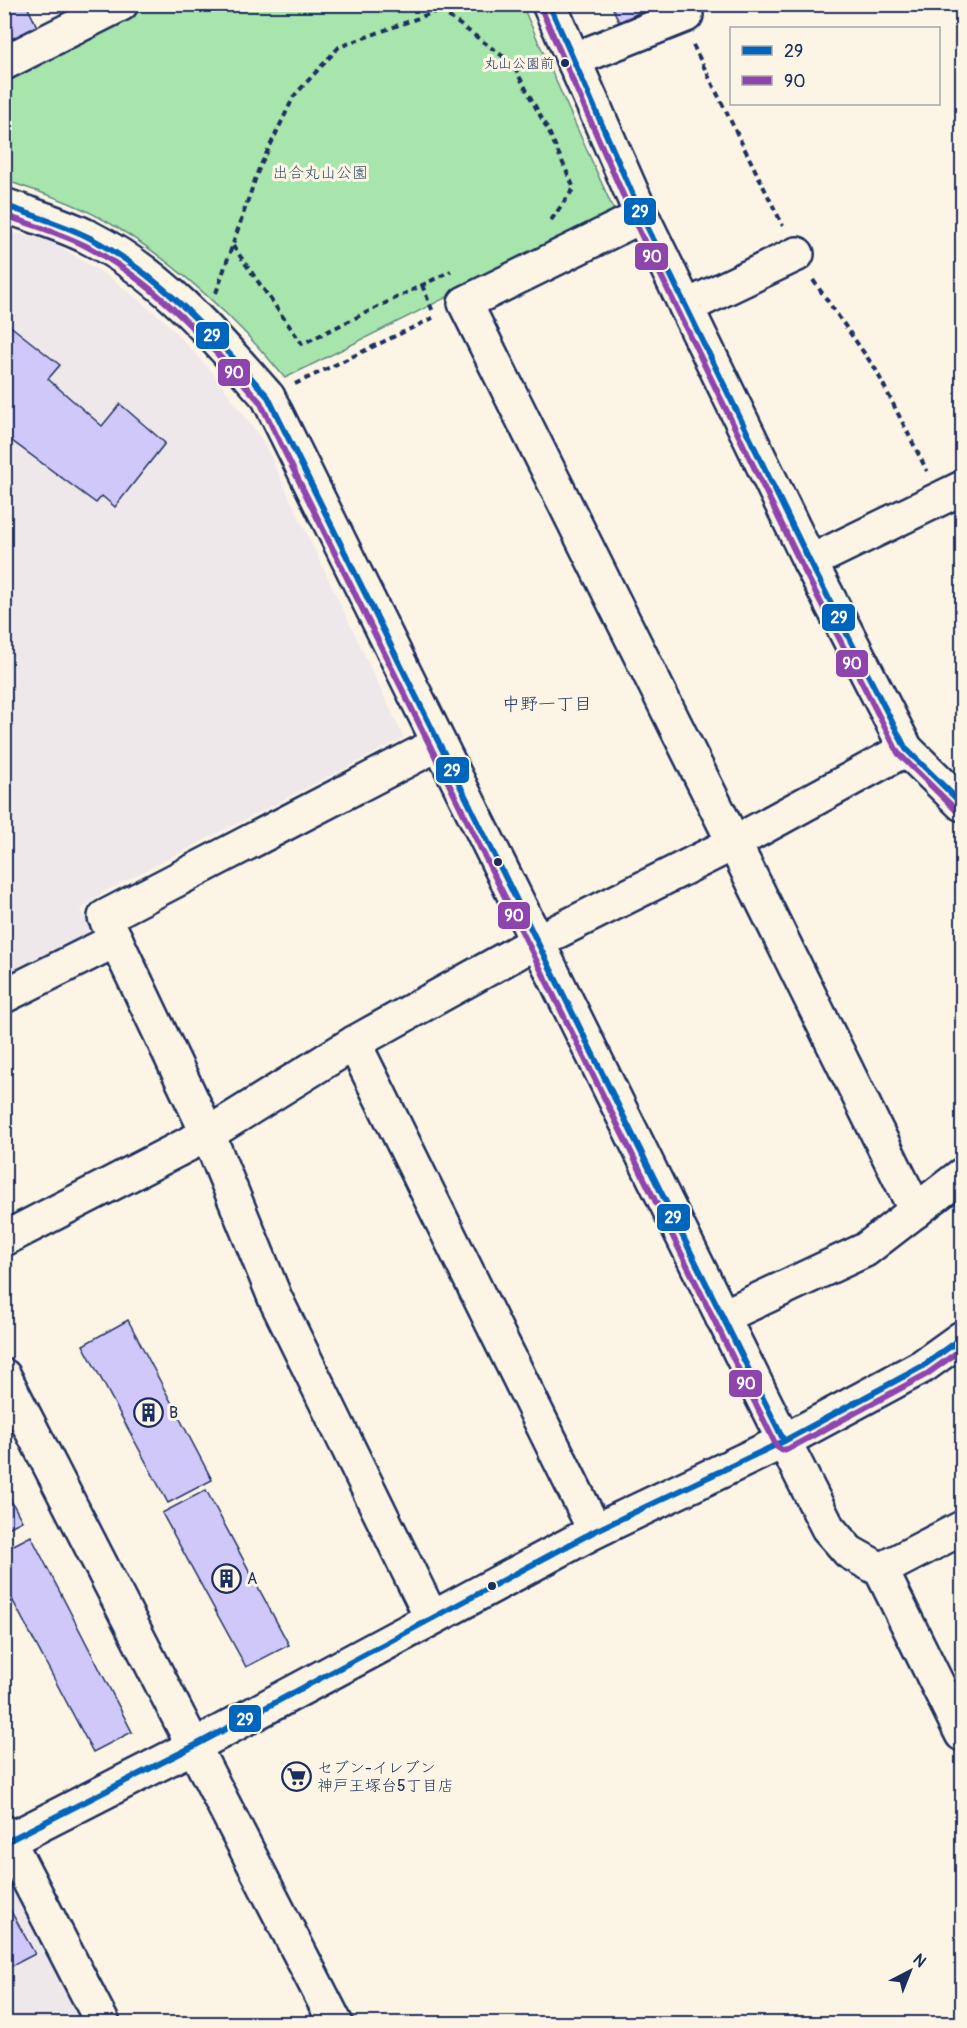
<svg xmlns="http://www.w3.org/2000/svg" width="967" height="2028" font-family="Pangolin,'Klee One',sans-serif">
  <rect width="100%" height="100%" fill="#fcf5e5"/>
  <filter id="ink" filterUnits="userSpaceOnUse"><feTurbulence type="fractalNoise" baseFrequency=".0167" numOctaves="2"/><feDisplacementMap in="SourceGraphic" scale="12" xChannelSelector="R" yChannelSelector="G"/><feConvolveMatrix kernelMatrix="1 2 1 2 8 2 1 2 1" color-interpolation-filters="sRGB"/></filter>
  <g filter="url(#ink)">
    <g fill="#efe8eb">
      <polygon points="4,231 51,241 111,278 164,320 213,373 263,441 404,738 102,893 81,910 90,923 86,939 31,968 5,974"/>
      <polygon points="5,1883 15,1891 87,2023 5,2024"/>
    </g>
    <path fill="#a8e5ac" stroke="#628a85" stroke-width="1.5" d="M152,5H522L615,213L285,378C231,312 149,236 69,203C48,194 26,188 5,180L4,78Z"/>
    <g fill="#d1c8fa" stroke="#1b2f5e" stroke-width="1.5">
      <polygon points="4,4 26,4 40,33 4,50"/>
      <polygon points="611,4 658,4 619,22"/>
      <polygon points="4,321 60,365 48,379 102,426 120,404 165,443 115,507 102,496 96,503 4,435 4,407 8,401 4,398"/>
      <polygon points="128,1320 212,1480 168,1503 83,1345"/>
      <polygon points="4,1487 22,1521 4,1530"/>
      <polygon points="206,1490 289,1645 246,1667 162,1513"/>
      <polygon points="31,1536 132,1732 93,1752 4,1584 4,1550"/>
      <polygon points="4,1899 35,1954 4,1970"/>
    </g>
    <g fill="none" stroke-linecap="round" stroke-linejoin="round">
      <defs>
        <g id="street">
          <polyline points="573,60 686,15"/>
          <polyline points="4,63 121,4"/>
          <polyline points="686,307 797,254"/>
          <polyline points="810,562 962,488"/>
          <polyline points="906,749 734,843 916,1211"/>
          <polyline points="4,996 116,940"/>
          <polyline points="354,1043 595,1531"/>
          <polyline points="4,1239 208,1134 354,1043 536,942 734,843 465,303 642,216"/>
          <polyline points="722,1317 865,1250 962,1175"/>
          <polyline points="4,1376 336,2024"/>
          <polyline points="784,1441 828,1528 849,1552 881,1570 962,1734"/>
          <polyline points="881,1570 962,1528"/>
          <polyline points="431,1617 275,1298 208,1134 105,917 438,744"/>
          <polyline points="4,1832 103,2024"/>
        </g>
        <g id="secondary">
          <polyline points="549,4 642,216 810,562 906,749 962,804"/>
          <path d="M4,205C33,216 63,224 90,238C162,274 216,338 268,397L784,1441"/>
          <polyline points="4,1843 194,1746 595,1531 784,1441 923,1366 962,1338"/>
        </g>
      </defs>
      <use href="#street" stroke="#1b2f5e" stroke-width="38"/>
      <use href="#secondary" stroke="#1b2f5e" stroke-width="38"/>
      <g stroke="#1b2f5e" stroke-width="4" stroke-dasharray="6 4.5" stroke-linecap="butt">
        <polyline points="440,10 512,63 549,132 574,188 549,223"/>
        <polyline points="693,45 783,226"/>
        <polyline points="233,246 302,344 451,271"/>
        <polyline points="813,280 876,370 927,471"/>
        <polyline points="422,285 433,312"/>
        <polyline points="216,293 258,171 294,96 339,47 440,10 441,4"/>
        <polyline points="295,384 437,316"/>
      </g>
      <use href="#street" stroke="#fcf5e5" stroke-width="33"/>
      <use href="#secondary" stroke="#fcf5e5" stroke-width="33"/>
      <defs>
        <g id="bus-1">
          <polyline points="549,4 642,216 810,562 906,749 962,804"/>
          <path d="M4,205C33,216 63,224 90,238C162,276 215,337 268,397L784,1441"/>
          <polyline points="4,1843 194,1746 595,1531 784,1441 923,1366 962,1338"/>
        </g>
        <g id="bus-2">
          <polyline points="541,8 634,220 802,566 898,753 956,810"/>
          <path d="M4,215C32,225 60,233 86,246C157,283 209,343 260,402L777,1447L782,1450L788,1449L927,1374L962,1349"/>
        </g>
      </defs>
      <use href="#bus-1" stroke="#fcf5e5" stroke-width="10"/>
      <use href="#bus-2" stroke="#fcf5e5" stroke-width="10"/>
      <use href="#bus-1" stroke="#0065bd" stroke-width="6"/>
      <use href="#bus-2" stroke="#8e44ad" stroke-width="6"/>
    </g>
  </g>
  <defs>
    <symbol id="building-ring" viewBox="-11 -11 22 22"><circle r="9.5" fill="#fcf5e5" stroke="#1b2f5e" stroke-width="1.5"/><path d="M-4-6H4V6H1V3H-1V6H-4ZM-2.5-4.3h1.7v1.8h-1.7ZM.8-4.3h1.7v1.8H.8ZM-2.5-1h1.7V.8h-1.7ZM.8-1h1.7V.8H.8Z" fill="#1b2f5e"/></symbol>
    <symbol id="supermarket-ring" viewBox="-11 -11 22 22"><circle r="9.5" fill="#fcf5e5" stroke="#1b2f5e" stroke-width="1.5"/><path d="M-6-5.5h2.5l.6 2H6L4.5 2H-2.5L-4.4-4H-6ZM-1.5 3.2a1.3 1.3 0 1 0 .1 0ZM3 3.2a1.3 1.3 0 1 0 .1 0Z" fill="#1b2f5e"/></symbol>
  </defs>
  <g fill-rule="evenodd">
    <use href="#building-ring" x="132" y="1396" width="33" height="33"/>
    <use href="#building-ring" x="210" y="1562" width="33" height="33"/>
    <use href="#supermarket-ring" x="280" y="1760" width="33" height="33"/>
  </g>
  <g fill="#1b2f5e" stroke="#fcf5e5" stroke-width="2">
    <circle cx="565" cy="63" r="5"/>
    <circle cx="498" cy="862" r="5"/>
    <circle cx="492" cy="1586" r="5"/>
  </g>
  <g text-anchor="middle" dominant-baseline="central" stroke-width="6" stroke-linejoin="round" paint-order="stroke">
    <g font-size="14" fill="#1b2f5e" stroke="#fcf5e5" text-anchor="end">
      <text x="554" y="63">丸山公園前</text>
    </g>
    <g font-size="16" fill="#37536e" stroke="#fcf5e5">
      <text x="320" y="173">出合丸山公園</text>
    </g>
    <g font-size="16" fill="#1b2f5e" stroke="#fcf5e5" text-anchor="start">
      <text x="169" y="1413">B</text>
      <text x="247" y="1579">A</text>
      <text x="317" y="1768">セブン-イレブン<tspan x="317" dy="18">神戸王塚台5丁目店</tspan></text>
    </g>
    <g font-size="18" fill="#1b2f5e" stroke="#fcf5e5">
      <text x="547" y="704">中野一丁目</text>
    </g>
  </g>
  <g stroke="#fcf5e5" stroke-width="2">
    <rect x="623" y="197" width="34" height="29" rx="6" fill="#0065bd"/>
    <rect x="634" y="242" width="35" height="29" rx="6" fill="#8e44ad"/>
    <rect x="195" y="321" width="35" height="29" rx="6" fill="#0065bd"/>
    <rect x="217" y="358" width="34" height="29" rx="6" fill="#8e44ad"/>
    <rect x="821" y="603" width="35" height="29" rx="6" fill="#0065bd"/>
    <rect x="835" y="649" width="34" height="29" rx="6" fill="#8e44ad"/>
    <rect x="435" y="756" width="35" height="28" rx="6" fill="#0065bd"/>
    <rect x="497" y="901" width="34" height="29" rx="6" fill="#8e44ad"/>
    <rect x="656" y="1203" width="35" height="29" rx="6" fill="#0065bd"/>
    <rect x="728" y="1369" width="35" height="29" rx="6" fill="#8e44ad"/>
    <rect x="228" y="1704" width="34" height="29" rx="6" fill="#0065bd"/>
  </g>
  <g font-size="16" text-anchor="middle" font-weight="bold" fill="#fff">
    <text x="640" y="217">29</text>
    <text x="652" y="262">90</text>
    <text x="212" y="341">29</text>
    <text x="234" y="378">90</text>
    <text x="839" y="623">29</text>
    <text x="852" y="669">90</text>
    <text x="452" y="776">29</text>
    <text x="514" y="921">90</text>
    <text x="673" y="1223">29</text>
    <text x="746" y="1389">90</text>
    <text x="245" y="1725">29</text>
  </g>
  <rect width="967" height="2028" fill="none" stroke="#fcf5e5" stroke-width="24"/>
  <rect x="12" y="12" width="943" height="2004" fill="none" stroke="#1b2f5e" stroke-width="2" filter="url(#ink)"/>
  <rect x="730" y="27" width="210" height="78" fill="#fcf5e5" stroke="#a2a6af" stroke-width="1.5"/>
  <rect x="742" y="46" width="30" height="9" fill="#0065bd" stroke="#a2a6af" stroke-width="1.5"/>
  <text x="784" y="57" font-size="18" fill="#1b2f5e">29</text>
  <rect x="742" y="76" width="30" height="9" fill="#8e44ad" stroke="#a2a6af" stroke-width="1.5"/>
  <text x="784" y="87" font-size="18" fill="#1b2f5e">90</text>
  <g transform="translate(910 1971) rotate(42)" stroke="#fcf5e5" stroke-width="4.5" paint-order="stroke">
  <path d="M0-4.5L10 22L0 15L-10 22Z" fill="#1b2f5e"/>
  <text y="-9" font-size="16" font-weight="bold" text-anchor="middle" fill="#1b2f5e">N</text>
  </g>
</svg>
